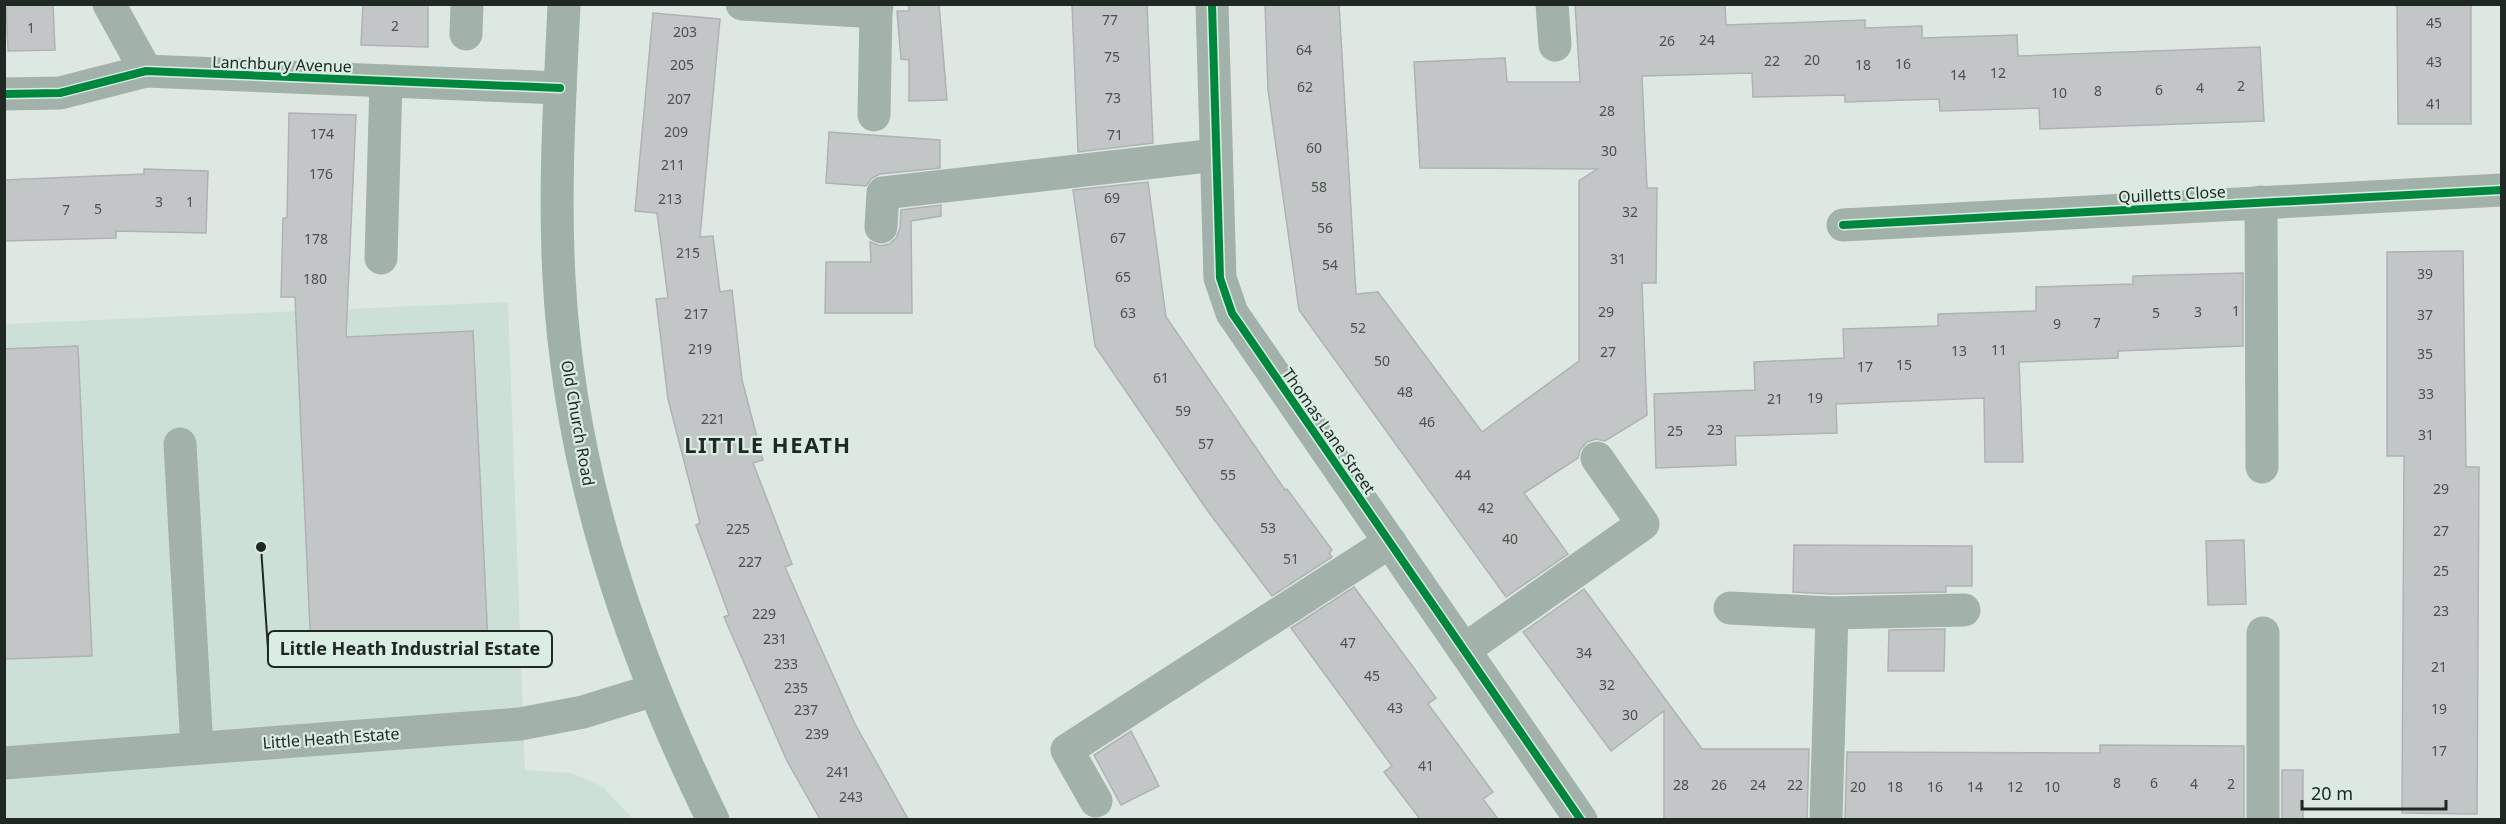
<svg xmlns="http://www.w3.org/2000/svg" width="2506" height="824" font-family="'Noto Sans',sans-serif">
  <rect width="100%" height="100%" fill="#dee8e3"/>
  <polygon fill="#cde0d7" points="508,302 525,770 572,773 603,787 633,819 5,819 4,324"/>
  <g fill="#c3c6c7" stroke="#afb2b3" stroke-width="1.5">
    <polygon points="6,4 53,4 55,50 8,51"/>
    <polygon points="363,4 428,4 428,47 361,45"/>
    <polygon points="909,4 939,4 947,100 909,101 909,60 901,59 897,11 909,11"/>
    <polygon points="1072,4 1147,4 1153,143 1078,152"/>
    <polygon points="1265,4 1339,4 1356,294 1378,292 1482,432 1579,361 1579,181 1597,169 1420,168 1414,62 1505,58 1507,82 1580,82 1575,4 1725,4 1726,25 1865,20 1865,28 1922,26 1922,38 2017,35 2018,56 2260,47 2264,121 2040,129 2039,108 1940,111 1939,99 1845,102 1845,95 1753,97 1752,73 1642,76 1647,188 1657,188 1656,283 1642,283 1647,415 1605,441 1596,439 1587,442 1580,450 1578,458 1524,493 1568,554 1506,597 1299,310 1268,90"/>
    <polygon points="2397,4 2471,4 2471,124 2398,124"/>
    <polygon points="653,13 720,19 700,237 713,236 720,292 732,290 742,380 763,460 753,463 792,564 785,567 818,642 855,724 908,819 820,819 787,761 724,617 729,615 696,525 700,523 668,399 656,299 668,298 657,213 635,211"/>
    <polygon points="289,113 356,115 346,337 473,331 488,642 311,651 295,297 281,297 283,218 287,218"/>
    <polygon points="829,132 940,140 940,168 880,174 872,178 866,186 826,183"/>
    <polygon points="144,169 208,171 206,233 116,231 116,238 4,241 4,180 144,174"/>
    <polygon points="1148,182 1166,317 1285,490 1287,489 1332,550 1329,553 1332,557 1272,596 1207,510 1095,346 1073,190"/>
    <polygon points="941,205 941,216 911,221 912,313 825,313 826,262 871,262 870,242 880,246 889,244 896,238 900,228 901,210"/>
    <polygon points="2463,251 2466,467 2479,467 2477,814 2402,813 2404,456 2387,456 2387,252"/>
    <polygon points="2243,273 2243,346 2118,351 2118,358 2019,362 2023,462 1985,462 1984,398 1836,404 1837,433 1735,436 1736,465 1656,468 1654,394 1755,390 1754,362 1844,358 1843,329 1938,326 1938,314 2036,311 2036,287 2133,284 2133,276"/>
    <polygon points="78,346 92,656 4,659 4,349"/>
    <polygon points="2244,540 2246,604 2208,605 2206,541"/>
    <polygon points="1794,545 1972,546 1972,586 1946,586 1946,592 1832,594 1793,592"/>
    <polygon points="1354,587 1436,698 1428,704 1493,792 1483,799 1498,819 1420,819 1384,772 1392,766 1291,628"/>
    <polygon points="1584,589 1702,749 1809,749 1807,819 1664,819 1664,711 1611,751 1523,632"/>
    <polygon points="1945,629 1944,671 1888,671 1889,630"/>
    <polygon points="1131,731 1159,786 1121,805 1094,755"/>
    <polygon points="2100,745 2244,746 2244,819 1845,819 1847,752 2100,753"/>
    <rect x="2282" y="770" width="21" height="49"/>
  </g>
  <g fill="none" stroke-linecap="round" stroke-linejoin="round">
    <g stroke="#a2b1aa" stroke-width="33">
      <polyline points="109,4 146,71"/>
      <polyline points="742,4 876,12 877,4"/>
      <polyline points="1212,4 1220,278 1232,313 1581,820"/>
      <polyline points="1552,4 1555,45"/>
      <polyline points="466,34 467,4"/>
      <polyline points="4,94 60,93 146,71 560,88"/>
      <polyline points="874,115 876,12"/>
      <polyline points="2261,202 2262,467"/>
      <polyline points="1843,225 2502,190"/>
      <polyline points="881,227 883,193 1216,155"/>
      <polyline points="381,258 386,81"/>
      <polyline points="180,444 197,748"/>
      <polyline points="1730,608 1832,613 1826,820"/>
      <polyline points="1832,613 1964,610"/>
      <polyline points="1464,650 1643,524 1597,458"/>
      <polyline points="4,763 520,724 583,712 654,690"/>
      <polyline points="1096,801 1067,750 1390,542"/>
      <polyline points="2263,820 2263,633"/>
    </g>
    <path stroke="#a0b1aa" stroke-width="33" d="M564,4C560,95 554,186 559,277C569,471 628,646 713,820"/>
    <defs>
      <g id="cycleway">
        <polyline points="1212,4 1220,278 1232,313 1581,820"/>
        <polyline points="4,94 60,93 146,71 560,88"/>
        <polyline points="1843,225 2502,190"/>
      </g>
    </defs>
    <use href="#cycleway" stroke="#d9ede3" stroke-width="11"/>
    <use href="#cycleway" stroke="#00873e" stroke-width="8"/>
  </g>
  <g text-anchor="middle" dominant-baseline="central" stroke-width="4.5" stroke-linejoin="round" paint-order="stroke">
    <g font-size="14" fill="#49504d">
      <text x="1110" y="19">77</text>
      <text x="2434" y="22">45</text>
      <text x="395" y="25">2</text>
      <text x="31" y="27">1</text>
      <text x="685" y="31">203</text>
      <text x="1707" y="39">24</text>
      <text x="1667" y="40">26</text>
      <text x="1304" y="49">64</text>
      <text x="1112" y="56">75</text>
      <text x="1812" y="59">20</text>
      <text x="1772" y="60">22</text>
      <text x="2434" y="61">43</text>
      <text x="1903" y="63">16</text>
      <text x="682" y="64">205</text>
      <text x="1863" y="64">18</text>
      <text x="1998" y="72">12</text>
      <text x="1958" y="74">14</text>
      <text x="2241" y="85">2</text>
      <text x="1305" y="86">62</text>
      <text x="2200" y="87">4</text>
      <text x="2159" y="89">6</text>
      <text x="2098" y="90">8</text>
      <text x="2059" y="92">10</text>
      <text x="1113" y="97">73</text>
      <text x="679" y="98">207</text>
      <text x="2434" y="103">41</text>
      <text x="1607" y="110">28</text>
      <text x="676" y="131">209</text>
      <text x="322" y="133">174</text>
      <text x="1115" y="134">71</text>
      <text x="1314" y="147">60</text>
      <text x="1609" y="150">30</text>
      <text x="673" y="164">211</text>
      <text x="321" y="173">176</text>
      <text x="1319" y="186">58</text>
      <text x="1112" y="197">69</text>
      <text x="670" y="198">213</text>
      <text x="159" y="201">3</text>
      <text x="190" y="201">1</text>
      <text x="98" y="208">5</text>
      <text x="66" y="209">7</text>
      <text x="1630" y="211">32</text>
      <text x="1325" y="227">56</text>
      <text x="1118" y="237">67</text>
      <text x="316" y="238">178</text>
      <text x="688" y="252">215</text>
      <text x="1618" y="258">31</text>
      <text x="1330" y="264">54</text>
      <text x="2425" y="273">39</text>
      <text x="1123" y="276">65</text>
      <text x="315" y="278">180</text>
      <text x="2236" y="310">1</text>
      <text x="1606" y="311">29</text>
      <text x="2198" y="311">3</text>
      <text x="1128" y="312">63</text>
      <text x="2156" y="312">5</text>
      <text x="696" y="313">217</text>
      <text x="2425" y="314">37</text>
      <text x="2097" y="322">7</text>
      <text x="2057" y="323">9</text>
      <text x="1358" y="327">52</text>
      <text x="700" y="348">219</text>
      <text x="1999" y="349">11</text>
      <text x="1959" y="350">13</text>
      <text x="1608" y="351">27</text>
      <text x="2425" y="353">35</text>
      <text x="1382" y="360">50</text>
      <text x="1904" y="364">15</text>
      <text x="1865" y="366">17</text>
      <text x="1161" y="377">61</text>
      <text x="1405" y="391">48</text>
      <text x="2426" y="393">33</text>
      <text x="1815" y="397">19</text>
      <text x="1775" y="398">21</text>
      <text x="1183" y="410">59</text>
      <text x="713" y="418">221</text>
      <text x="1427" y="421">46</text>
      <text x="1715" y="429">23</text>
      <text x="1675" y="430">25</text>
      <text x="2426" y="434">31</text>
      <text x="1206" y="443">57</text>
      <text x="1228" y="474">55</text>
      <text x="1463" y="474">44</text>
      <text x="2441" y="488">29</text>
      <text x="1486" y="507">42</text>
      <text x="1268" y="527">53</text>
      <text x="738" y="528">225</text>
      <text x="2441" y="530">27</text>
      <text x="1510" y="538">40</text>
      <text x="1291" y="558">51</text>
      <text x="750" y="561">227</text>
      <text x="2441" y="570">25</text>
      <text x="2441" y="610">23</text>
      <text x="764" y="613">229</text>
      <text x="775" y="638">231</text>
      <text x="1348" y="642">47</text>
      <text x="1584" y="652">34</text>
      <text x="786" y="663">233</text>
      <text x="2439" y="666">21</text>
      <text x="1372" y="675">45</text>
      <text x="1607" y="684">32</text>
      <text x="796" y="687">235</text>
      <text x="1395" y="707">43</text>
      <text x="2439" y="708">19</text>
      <text x="806" y="709">237</text>
      <text x="1630" y="714">30</text>
      <text x="817" y="733">239</text>
      <text x="2439" y="750">17</text>
      <text x="1426" y="765">41</text>
      <text x="838" y="771">241</text>
      <text x="2117" y="782">8</text>
      <text x="2154" y="782">6</text>
      <text x="2194" y="783">4</text>
      <text x="2231" y="783">2</text>
      <text x="1681" y="784">28</text>
      <text x="1719" y="784">26</text>
      <text x="1758" y="784">24</text>
      <text x="1795" y="784">22</text>
      <text x="1858" y="786">20</text>
      <text x="1895" y="786">18</text>
      <text x="1935" y="786">16</text>
      <text x="1975" y="786">14</text>
      <text x="2015" y="786">12</text>
      <text x="2052" y="786">10</text>
      <text x="851" y="796">243</text>
    </g>
    <g font-size="16" fill="#202824" stroke="#d9ede3">
      <text transform="translate(282 64) rotate(2)">Lanchbury Avenue</text>
      <text transform="translate(2172 194) rotate(-3)">Quilletts Close</text>
      <text transform="translate(578 423) rotate(80)">Old Church Road</text>
      <text transform="translate(1329 431) rotate(55)">Thomas Lane Street</text>
      <text transform="translate(331 738) rotate(-4)">Little Heath Estate</text>
    </g>
    <g font-size="22" font-weight="bold" letter-spacing="1.5" fill="#202824" stroke="#d9ede3">
      <text x="768" y="444">LITTLE HEATH</text>
    </g>
  </g>
  <path fill="none" stroke="#202824" stroke-width="2" d="M261 547L268 649"/>
  <circle fill="#202824" stroke="#d9ede3" stroke-width="2" cx="261" cy="547" r="6"/>
  <rect fill="#d9ede3" stroke="#202824" stroke-width="2" x="268" y="631" width="284" height="36" rx="6"/>
  <g font-size="18" text-anchor="middle" font-weight="bold" fill="#202824">
    <text x="410" y="655">Little Heath Industrial Estate</text>
  </g>
  <rect width="2506" height="824" fill="none" stroke="#202824" stroke-width="12"/>
  <path d="M2302 800v9h144v-9" fill="none" stroke="#202824" stroke-width="3"/>
  <text x="2311" y="800" font-size="18" fill="#202824" stroke="#d9ede3" stroke-width="4.5" paint-order="stroke">20 m</text>
</svg>
